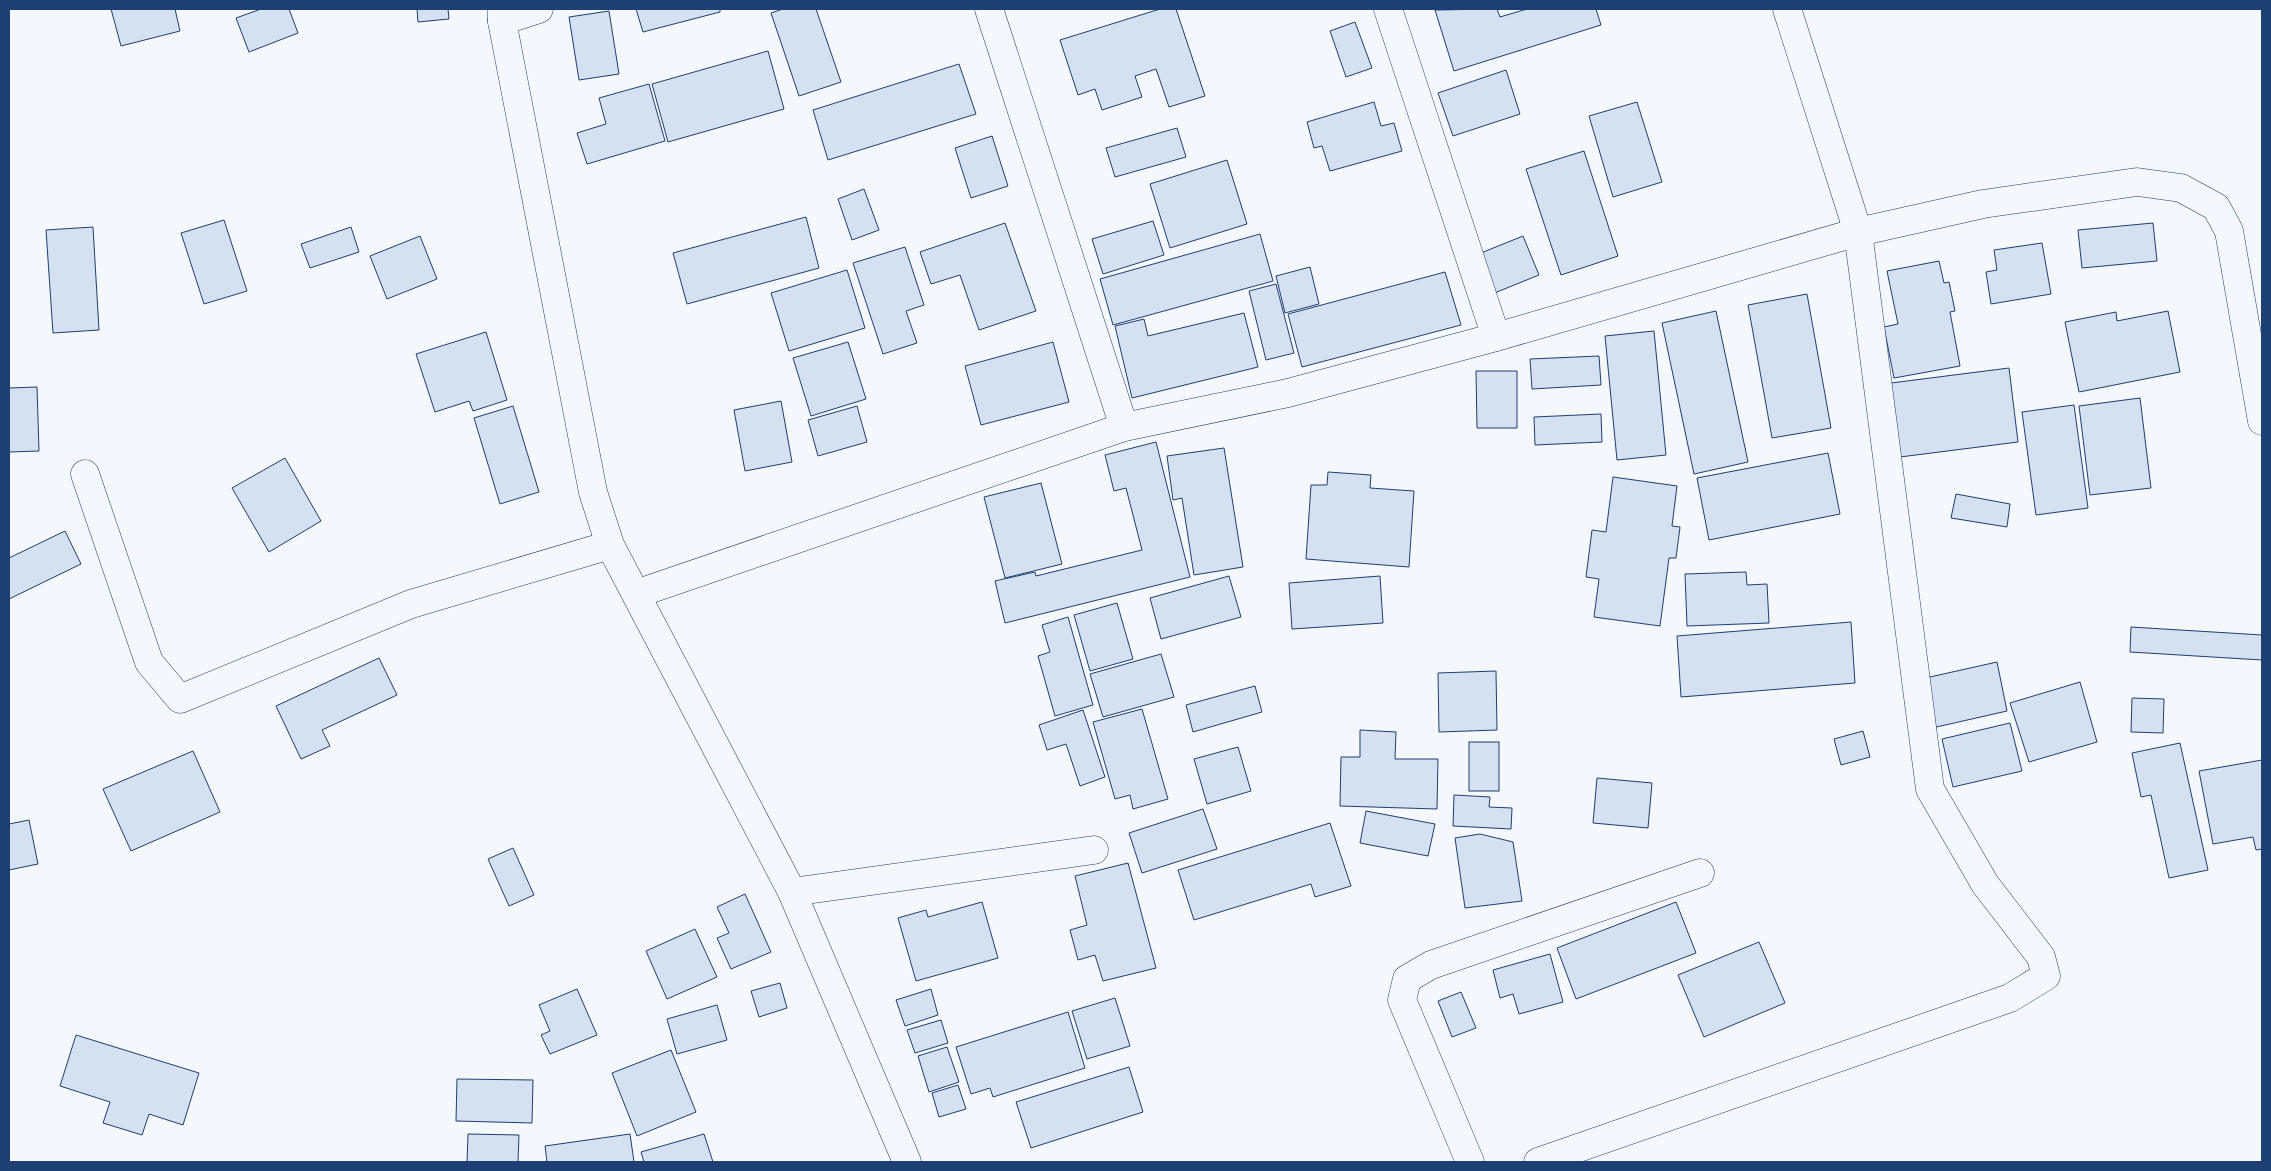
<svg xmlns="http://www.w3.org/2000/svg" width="2271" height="1171" font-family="Karla,sans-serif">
  <rect width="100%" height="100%" fill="#f4f7fb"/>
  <g fill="#d5e0f0" stroke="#1d3f73">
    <polygon points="111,9 175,9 180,31 121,46"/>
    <polygon points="261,9 289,9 298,33 249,52 236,18"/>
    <polygon points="417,9 448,9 449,19 418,22"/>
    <polygon points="636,9 720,9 720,12 643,32"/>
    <polygon points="783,9 816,9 841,82 799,96 771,13"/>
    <polygon points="1160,9 1176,9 1205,96 1169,107 1156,69 1135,76 1142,97 1102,110 1095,89 1078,95 1060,40"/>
    <polygon points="1497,9 1500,17 1527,9 1596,9 1601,25 1454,71 1435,10"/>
    <polygon points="609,11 619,74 579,80 569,17"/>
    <polygon points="1355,22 1372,68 1346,77 1330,31"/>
    <polygon points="768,51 784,109 668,142 652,84"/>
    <polygon points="959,64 976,114 828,160 813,110"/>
    <polygon points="1506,70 1520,114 1453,136 1438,93"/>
    <polygon points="649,84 665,141 587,164 577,133 606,124 599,98"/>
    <polygon points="1374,102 1381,126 1394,123 1402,151 1330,171 1322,146 1314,148 1307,122"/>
    <polygon points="1637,102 1662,182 1613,197 1589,116"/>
    <polygon points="1177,128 1186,157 1115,177 1106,148"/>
    <polygon points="992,136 1008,186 971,198 955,148"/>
    <polygon points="1584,151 1618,256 1561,275 1526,169"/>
    <polygon points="1227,160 1247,224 1170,248 1150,184"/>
    <polygon points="864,189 879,230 852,240 838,199"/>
    <polygon points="806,217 819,268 687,304 673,253"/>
    <polygon points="224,220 247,291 204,304 181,233"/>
    <polygon points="1153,221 1164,255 1103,274 1092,239"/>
    <polygon points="1005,223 1036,311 979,330 960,275 931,284 920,252"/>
    <polygon points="2153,223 2157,261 2082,268 2078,230"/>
    <polygon points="93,227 99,330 53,333 46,230"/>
    <polygon points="351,227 359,252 310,268 301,244"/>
    <polygon points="1260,234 1273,281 1113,325 1100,279"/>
    <polygon points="420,236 437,279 387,299 370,256"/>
    <polygon points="1523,236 1539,275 1492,294 1476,255"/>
    <polygon points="2042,243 2051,294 1991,304 1986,272 1997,270 1994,250"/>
    <polygon points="905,247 924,305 906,311 917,343 883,354 853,263"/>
    <polygon points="1939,261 1944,283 1949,282 1955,311 1950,312 1960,366 1894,378 1884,327 1898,324 1887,271"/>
    <polygon points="1310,267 1319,304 1285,313 1276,276"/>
    <polygon points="847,270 865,328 789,351 771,293"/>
    <polygon points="1445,272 1461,325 1302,367 1288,314"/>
    <polygon points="1276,284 1294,353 1266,360 1249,291"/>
    <polygon points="1807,294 1831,428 1772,438 1748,305"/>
    <polygon points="1716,311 1748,462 1694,474 1662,323"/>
    <polygon points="2168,311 2180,372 2079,392 2065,322 2116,312 2117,321"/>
    <polygon points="1244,313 1258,367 1132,398 1115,326 1144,319 1148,336"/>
    <polygon points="1654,331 1666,455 1617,460 1605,336"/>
    <polygon points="486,332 507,400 473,411 469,401 435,412 416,354"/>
    <polygon points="848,342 866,399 811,416 793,358"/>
    <polygon points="1053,342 1069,402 981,425 965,366"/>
    <polygon points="1599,356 1601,385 1532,389 1530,359"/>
    <polygon points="2009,368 2018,442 1900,457 1891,383"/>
    <polygon points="1476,371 1517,371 1517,428 1477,428"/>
    <polygon points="37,387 39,451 9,452 9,388"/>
    <polygon points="2140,398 2151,488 2090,495 2079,406"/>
    <polygon points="781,401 792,462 745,471 734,410"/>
    <polygon points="2074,405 2088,508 2036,515 2022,412"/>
    <polygon points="513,406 539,492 500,504 474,418"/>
    <polygon points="857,406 867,442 818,456 808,420"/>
    <polygon points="1601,414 1602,442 1535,445 1534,417"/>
    <polygon points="1156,442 1190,577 1005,623 995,581 1035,572 1036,576 1142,550 1126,488 1114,491 1105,455"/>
    <polygon points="1224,448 1243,567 1194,575 1182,498 1173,500 1167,456"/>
    <polygon points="1828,453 1840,514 1709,540 1697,478"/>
    <polygon points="285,458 321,521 269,552 232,488"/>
    <polygon points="1328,472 1371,475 1370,488 1414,491 1409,567 1306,559 1311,485 1327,485"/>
    <polygon points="1613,477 1677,486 1672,526 1680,527 1676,558 1669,558 1660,626 1594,617 1599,579 1586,577 1592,530 1606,532"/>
    <polygon points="1041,483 1062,564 1005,578 984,497"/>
    <polygon points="1956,494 2010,504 2007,527 1951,518"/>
    <polygon points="65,531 81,564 9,599 9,558"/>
    <polygon points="1746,572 1747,585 1767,584 1769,623 1687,626 1685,574"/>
    <polygon points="1229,576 1241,617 1161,639 1150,598"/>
    <polygon points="1380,576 1383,623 1292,629 1289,583"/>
    <polygon points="1117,603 1133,659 1090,671 1074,615"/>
    <polygon points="1068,617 1093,705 1055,716 1038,656 1050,652 1042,625"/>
    <polygon points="1851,622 1855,683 1681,697 1677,636"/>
    <polygon points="2131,627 2262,635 2262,660 2130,652"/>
    <polygon points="1161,654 1174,697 1103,717 1090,674"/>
    <polygon points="379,658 397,695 322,730 330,746 301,759 276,706"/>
    <polygon points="1997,662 2007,711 1932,728 1921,679"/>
    <polygon points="1496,671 1497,730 1439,732 1438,673"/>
    <polygon points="2080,682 2097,742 2029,762 2010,703"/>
    <polygon points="1255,686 1262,712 1193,732 1186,705"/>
    <polygon points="2132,698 2164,699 2163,733 2131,732"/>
    <polygon points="1142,709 1168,799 1133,809 1130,795 1115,799 1093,722"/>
    <polygon points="1083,710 1105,777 1080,786 1066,744 1047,750 1039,725"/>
    <polygon points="2010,723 2022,771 1953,787 1942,739"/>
    <polygon points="1360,730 1396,732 1395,759 1438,759 1437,809 1340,806 1341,757 1360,757"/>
    <polygon points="1863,731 1870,757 1841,765 1834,739"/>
    <rect x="1469" y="742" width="30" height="49"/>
    <polygon points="2180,743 2208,870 2169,878 2151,795 2141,797 2132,753"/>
    <polygon points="1238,747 1251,791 1207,804 1194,759"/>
    <polygon points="193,751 220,812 131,851 103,789"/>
    <polygon points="2262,760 2262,849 2256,850 2253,837 2213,844 2199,771"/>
    <polygon points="1597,778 1652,783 1648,828 1593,823"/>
    <polygon points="1454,795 1490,797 1489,807 1512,808 1511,829 1453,826"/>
    <polygon points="1203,809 1217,849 1142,873 1129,833"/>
    <polygon points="1366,811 1435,824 1428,856 1360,843"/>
    <polygon points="29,820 38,864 9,870 9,824"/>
    <polygon points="1330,823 1351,886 1315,897 1311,884 1194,920 1178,870"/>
    <polygon points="1480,834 1513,842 1522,901 1465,908 1455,838"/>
    <polygon points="513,848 534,895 509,906 488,859"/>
    <polygon points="1128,863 1156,968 1103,981 1095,955 1078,960 1070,930 1087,925 1075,876"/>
    <polygon points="745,894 771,952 731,969 717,938 729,933 717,907"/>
    <polygon points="982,902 998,958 916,981 898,918 926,910 928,917"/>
    <polygon points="1676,902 1696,953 1576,999 1557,948"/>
    <polygon points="695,929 717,977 667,999 646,951"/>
    <polygon points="1759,942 1785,1003 1704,1037 1678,975"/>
    <polygon points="1550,954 1563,1002 1519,1014 1513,994 1500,998 1493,970"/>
    <polygon points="780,983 787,1008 759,1017 751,991"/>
    <polygon points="577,989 597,1035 550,1054 541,1035 550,1031 539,1005"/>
    <polygon points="931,989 938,1015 905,1026 896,1000"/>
    <polygon points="1461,992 1476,1028 1452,1037 1438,1001"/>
    <polygon points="1115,998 1130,1046 1087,1059 1072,1011"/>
    <polygon points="717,1005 727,1040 677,1054 667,1019"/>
    <polygon points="1068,1012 1085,1068 993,1097 990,1088 971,1094 956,1047"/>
    <polygon points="941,1020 948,1043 915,1053 907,1030"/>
    <polygon points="76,1035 199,1073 183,1125 149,1114 142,1135 103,1123 110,1102 60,1086"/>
    <polygon points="947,1047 959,1082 929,1092 918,1056"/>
    <polygon points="671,1050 696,1112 637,1136 612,1073"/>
    <polygon points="1129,1067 1143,1112 1031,1148 1016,1102"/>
    <polygon points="457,1079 533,1080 532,1123 456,1121"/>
    <polygon points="958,1085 966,1109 939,1117 932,1093"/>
    <polygon points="468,1134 519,1135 518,1162 467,1162"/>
    <polygon points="630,1134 634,1162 547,1162 545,1146"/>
    <polygon points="704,1134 713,1162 644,1162 641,1152"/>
  </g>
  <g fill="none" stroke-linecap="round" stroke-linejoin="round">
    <defs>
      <g id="minor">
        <polyline points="502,9 502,21 593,492 610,545 792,892 907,1162"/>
        <polyline points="989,9 1124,427"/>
        <polyline points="1388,9 1496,337"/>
        <polyline points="502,21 539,9"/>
        <polyline points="85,474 149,662 180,699 411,604 610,545"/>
        <polyline points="636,594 1124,427 1288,393 1496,337 1858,232 1983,204 2137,182 2181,188 2216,207 2229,231 2262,421"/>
        <polyline points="792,892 1094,850"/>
        <polyline points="1470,1162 1402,1000 1407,979 1431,965 1700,873"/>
        <polyline points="1538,1162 2010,998 2046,976 2041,957 1985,884 1930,789 1858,232 1787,9"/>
      </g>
    </defs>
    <use href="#minor" stroke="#1d3f73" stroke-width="29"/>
    <use href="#minor" stroke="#f4f7fb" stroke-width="28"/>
  </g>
  <rect width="2271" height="1171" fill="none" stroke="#1d3f73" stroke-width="20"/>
</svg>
